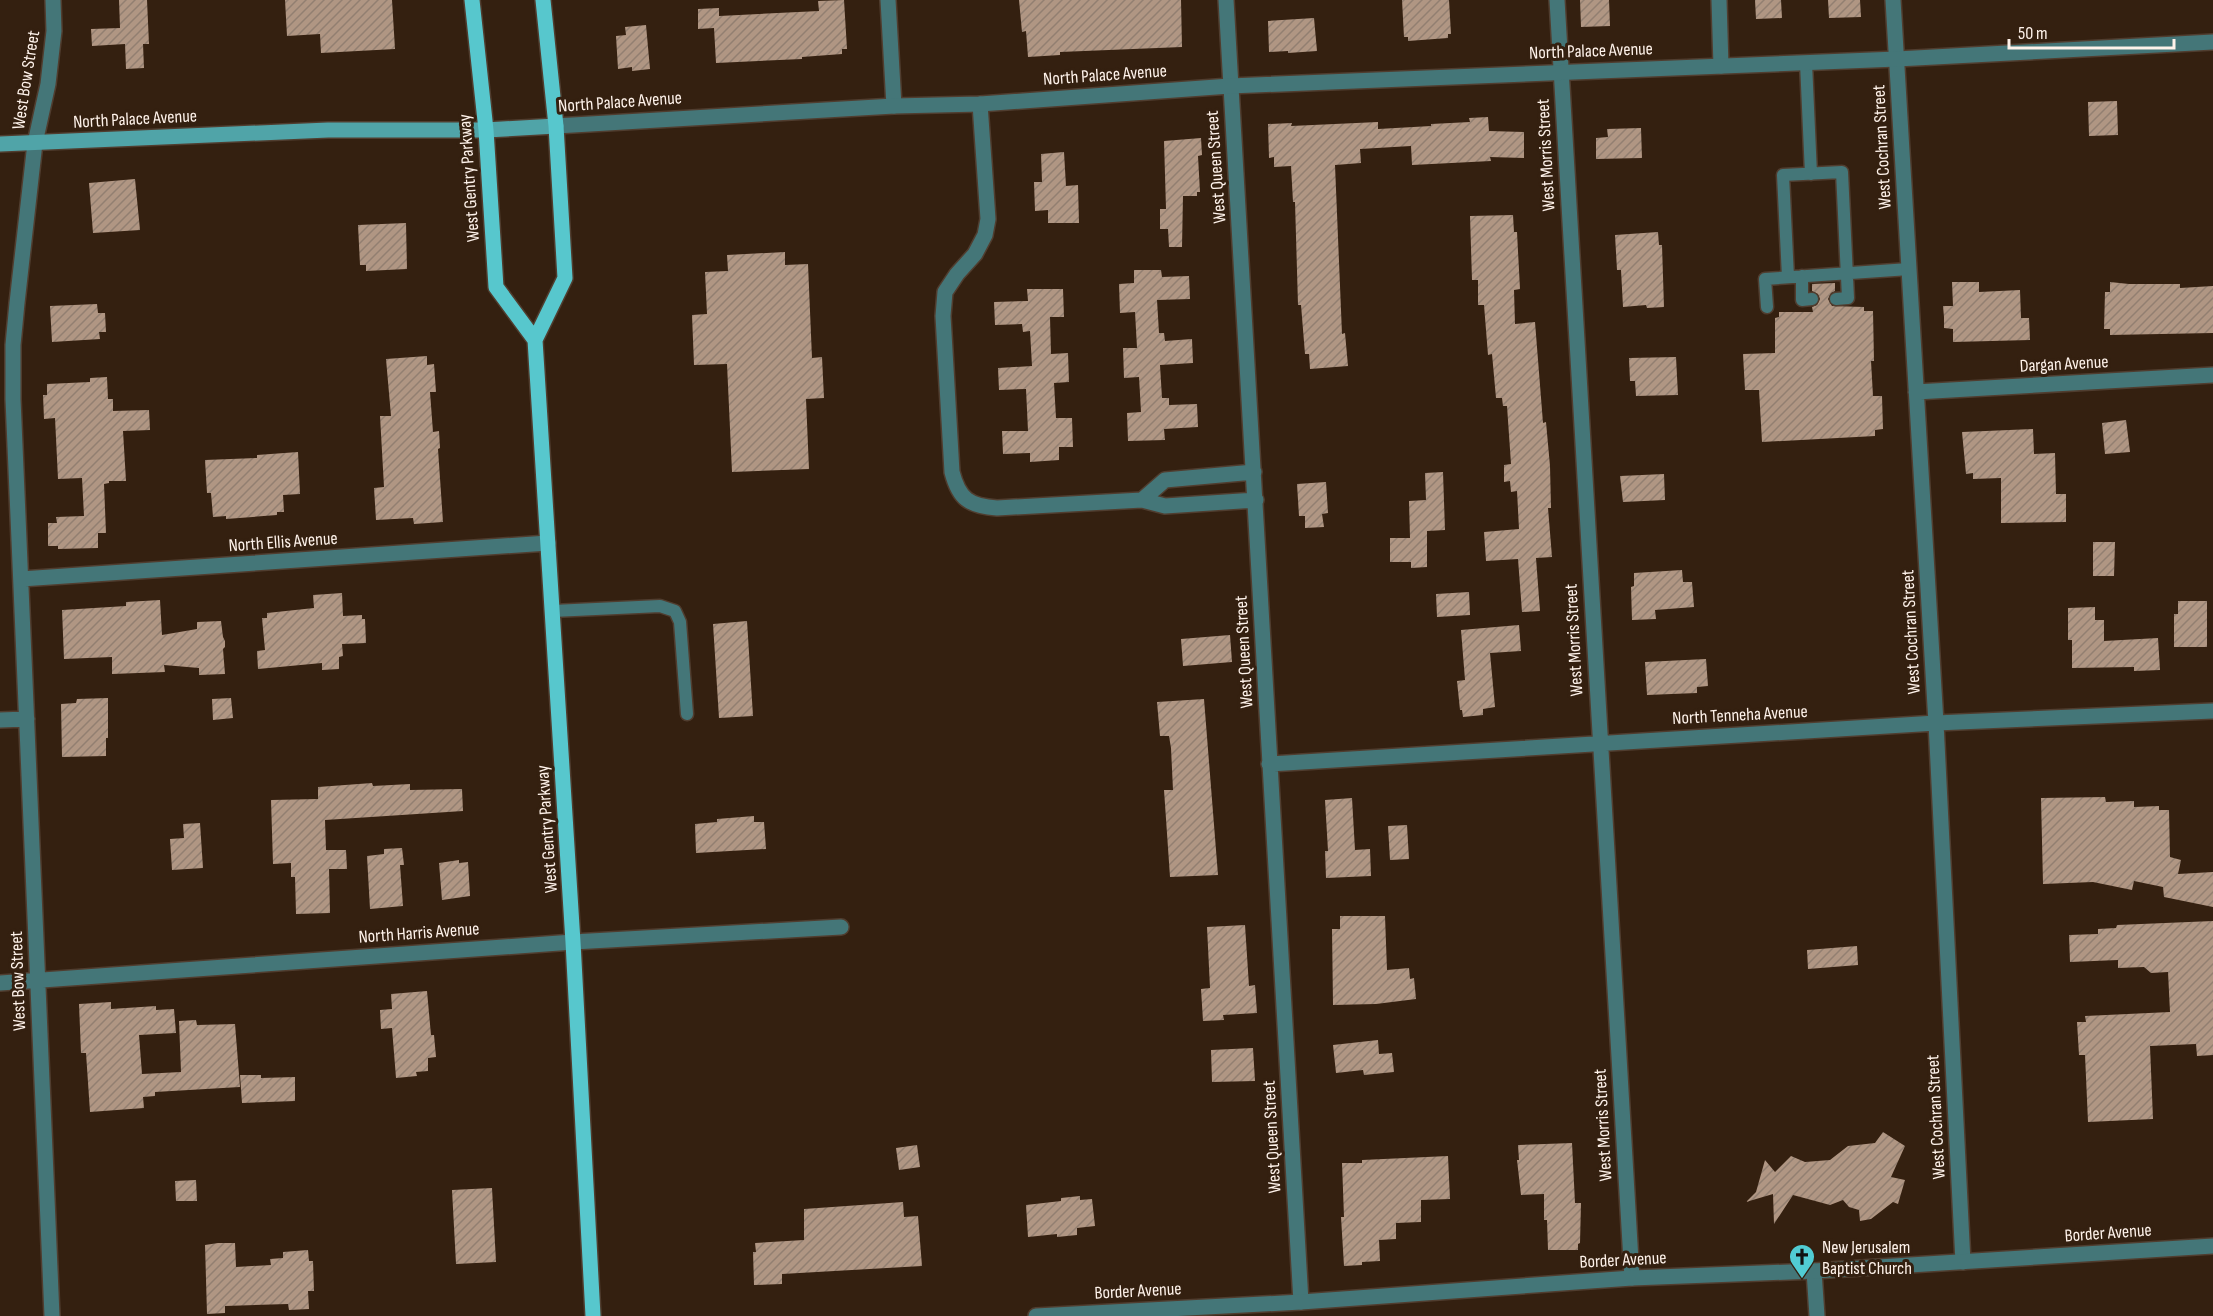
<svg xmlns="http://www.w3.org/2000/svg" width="2213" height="1316" font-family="'Sofia Sans Condensed',sans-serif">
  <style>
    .building { fill: url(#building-hatch) }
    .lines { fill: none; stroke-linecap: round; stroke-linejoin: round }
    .service-casing { stroke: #503d2f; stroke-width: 15 }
    .minor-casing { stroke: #503d2f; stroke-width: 18 }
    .tertiary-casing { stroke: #503d2f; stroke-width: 18 }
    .secondary-casing { stroke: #503d2f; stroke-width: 18 }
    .primary-casing { stroke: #503d2f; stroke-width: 18 }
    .service { stroke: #447678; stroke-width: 12 }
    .minor { stroke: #447678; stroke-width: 15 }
    .tertiary { stroke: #447678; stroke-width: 15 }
    .secondary { stroke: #50a4a8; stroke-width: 15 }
    .primary { stroke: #57c7cd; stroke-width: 15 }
    .labels { text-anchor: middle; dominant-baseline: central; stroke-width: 6; stroke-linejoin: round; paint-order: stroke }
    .street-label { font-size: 18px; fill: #fef2ea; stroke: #342010 }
    .poi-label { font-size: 18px; fill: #fef2ea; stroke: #342010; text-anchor: start }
  </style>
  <defs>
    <pattern id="building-hatch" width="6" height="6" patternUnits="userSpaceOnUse" patternTransform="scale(1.5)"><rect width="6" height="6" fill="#b09683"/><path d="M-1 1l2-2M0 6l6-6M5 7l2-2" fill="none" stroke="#927f71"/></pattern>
  </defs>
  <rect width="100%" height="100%" fill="#342010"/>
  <path class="building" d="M 119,0 L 147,0 L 149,44 L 143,44 L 144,68 L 126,69 L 125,44 L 92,46 L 91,29 L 120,28 Z
    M 285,0 L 392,0 L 395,49 L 321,53 L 320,34 L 287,36 Z
    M 844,0 L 847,49 L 842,49 L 842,54 L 802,57 L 802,59 L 716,63 L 714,28 L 698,29 L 698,9 L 719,8 L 719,16 L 819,11 L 818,1 Z
    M 1019,0 L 1181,0 L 1182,47 L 1060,52 L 1060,55 L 1028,57 L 1026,31 L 1022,32 Z
    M 1402,0 L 1449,0 L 1451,34 L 1448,34 L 1448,38 L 1408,41 L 1408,37 L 1404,37 Z
    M 1580,0 L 1609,0 L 1610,26 L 1581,27 Z
    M 1755,0 L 1781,0 L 1782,18 L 1756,19 Z
    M 1828,0 L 1860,0 L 1861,17 L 1829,18 Z
    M 1314,18 L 1317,51 L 1288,53 L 1288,51 L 1269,52 L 1268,21 Z
    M 646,25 L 650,69 L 632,71 L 632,67 L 618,69 L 616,36 L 626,35 L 625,27 Z
    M 2117,101 L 2118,135 L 2089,136 L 2088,102 Z
    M 1488,117 L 1489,131 L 1524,132 L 1524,158 L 1490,157 L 1491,161 L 1412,165 L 1411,146 L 1360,149 L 1361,163 L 1335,165 L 1342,334 L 1345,333 L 1348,366 L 1310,369 L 1309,354 L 1305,354 L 1301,305 L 1298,305 L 1295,202 L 1293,202 L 1291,166 L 1274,167 L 1274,157 L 1269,158 L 1268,124 L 1292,123 L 1291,126 L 1378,122 L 1378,129 L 1431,126 L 1431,124 L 1470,122 L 1469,118 Z
    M 1641,128 L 1642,158 L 1596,159 L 1596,138 L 1608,137 L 1607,129 Z
    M 1201,138 L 1202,155 L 1198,156 L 1200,192 L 1197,192 L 1197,196 L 1183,196 L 1182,247 L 1169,247 L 1168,229 L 1160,229 L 1160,209 L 1166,209 L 1164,141 Z
    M 1064,152 L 1066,186 L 1078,185 L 1079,223 L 1048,223 L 1048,210 L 1035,211 L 1034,182 L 1042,182 L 1041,154 Z
    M 135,179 L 140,230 L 93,233 L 89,183 Z
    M 1513,215 L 1514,232 L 1517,232 L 1520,289 L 1514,290 L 1515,324 L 1535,322 L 1543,423 L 1546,422 L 1550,466 L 1551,508 L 1548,508 L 1552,557 L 1536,558 L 1540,611 L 1522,612 L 1518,559 L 1486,561 L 1484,532 L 1519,529 L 1517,491 L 1511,492 L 1510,481 L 1504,482 L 1504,465 L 1511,464 L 1507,406 L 1503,406 L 1502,398 L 1496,398 L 1492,354 L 1488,355 L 1484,305 L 1478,305 L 1478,280 L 1472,280 L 1470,216 Z
    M 406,223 L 407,269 L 366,271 L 366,265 L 360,265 L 358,225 Z
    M 1658,232 L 1659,245 L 1662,245 L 1664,307 L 1647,308 L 1646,305 L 1623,307 L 1621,270 L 1617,270 L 1615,235 Z
    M 785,252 L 785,265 L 808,264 L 812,358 L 822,357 L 824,398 L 806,399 L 809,469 L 732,472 L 727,364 L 694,365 L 692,315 L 707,314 L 705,272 L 728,271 L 727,255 Z
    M 1134,270 L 1161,270 L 1162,277 L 1189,276 L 1190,299 L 1157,300 L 1159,333 L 1164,333 L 1165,341 L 1192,339 L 1193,363 L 1160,365 L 1162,398 L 1169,398 L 1169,405 L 1197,404 L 1198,427 L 1164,429 L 1165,440 L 1128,441 L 1127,413 L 1141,412 L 1139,377 L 1124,378 L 1123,348 L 1137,348 L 1135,312 L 1120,313 L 1119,284 L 1134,283 Z
    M 1952,282 L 1979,282 L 1979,292 L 2020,290 L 2021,318 L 2029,318 L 2030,340 L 1953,342 L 1953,329 L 1944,328 L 1944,317 L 1943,306 L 1953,306 Z
    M 2110,282 L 2129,284 L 2180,284 L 2180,288 L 2213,286 L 2213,333 L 2110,335 L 2110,329 L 2104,329 L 2105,292 L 2110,292 Z
    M 1835,283 L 1835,291 L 1831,293 L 1828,299 L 1832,306 L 1864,307 L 1864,311 L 1873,311 L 1874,361 L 1871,361 L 1873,396 L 1882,396 L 1883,429 L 1875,430 L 1875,436 L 1762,442 L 1759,390 L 1745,390 L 1743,354 L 1775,353 L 1775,318 L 1779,317 L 1779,312 L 1813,312 L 1812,307 L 1817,305 L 1820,299 L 1818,294 L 1812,291 L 1812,284 Z
    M 1027,289 L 1063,289 L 1064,317 L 1050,317 L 1051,354 L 1068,353 L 1069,382 L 1054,383 L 1056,418 L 1072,418 L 1073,447 L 1059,447 L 1059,460 L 1030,462 L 1030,453 L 1003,454 L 1002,431 L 1028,431 L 1026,389 L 999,390 L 998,368 L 1032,366 L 1030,331 L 1023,332 L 1022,324 L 995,325 L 994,302 L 1028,301 Z
    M 97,304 L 98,313 L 105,313 L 106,332 L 99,332 L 100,339 L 52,342 L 50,306 Z
    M 427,356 L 427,365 L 434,364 L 436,392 L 430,392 L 433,432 L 439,431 L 440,448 L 438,449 L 443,522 L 414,524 L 413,518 L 376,520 L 374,488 L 384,487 L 380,416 L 391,416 L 386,359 Z
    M 1676,357 L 1678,395 L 1636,396 L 1635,381 L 1630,381 L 1629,358 Z
    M 107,377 L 108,399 L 113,399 L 113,411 L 149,410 L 150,430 L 123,431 L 126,481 L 109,481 L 109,483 L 104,484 L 106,533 L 98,533 L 98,548 L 58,549 L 58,546 L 48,546 L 48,523 L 57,523 L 56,517 L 84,516 L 82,478 L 58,479 L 55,418 L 44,419 L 43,395 L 47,395 L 47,384 L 90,382 L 90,378 Z
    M 2126,420 L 2130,452 L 2105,454 L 2102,423 Z
    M 2033,429 L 2034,454 L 2055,453 L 2056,494 L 2066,494 L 2066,522 L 2001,523 L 2001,478 L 1973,479 L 1973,473 L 1966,474 L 1962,432 Z
    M 298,452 L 300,494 L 283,495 L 284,512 L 277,512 L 277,515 L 226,519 L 226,516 L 213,517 L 211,493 L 207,493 L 205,460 L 257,458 L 257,455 Z
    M 1443,472 L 1445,530 L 1427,531 L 1427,567 L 1411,568 L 1411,562 L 1390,562 L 1390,538 L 1410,538 L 1409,501 L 1426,500 L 1425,473 Z
    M 1664,474 L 1665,500 L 1623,502 L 1620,476 Z
    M 1326,482 L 1328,513 L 1322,514 L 1324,527 L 1305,528 L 1305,516 L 1299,516 L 1297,484 Z
    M 2093,542 L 2115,542 L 2114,576 L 2093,576 Z
    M 1682,570 L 1683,582 L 1692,582 L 1694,607 L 1655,610 L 1656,619 L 1632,620 L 1631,587 L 1634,586 L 1634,573 Z
    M 1469,592 L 1470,615 L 1437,617 L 1436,594 Z
    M 342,593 L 343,616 L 362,615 L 362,619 L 365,619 L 366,643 L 342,644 L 343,656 L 339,657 L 339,669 L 322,670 L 322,663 L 258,669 L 257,651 L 265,650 L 262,618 L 267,618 L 267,613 L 314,608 L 313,595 Z
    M 160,600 L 162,635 L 197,629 L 197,622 L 221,621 L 223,637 L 225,641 L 225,647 L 223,649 L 225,674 L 199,675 L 199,668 L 164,665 L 165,672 L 112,674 L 112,657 L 64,659 L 62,610 L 126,606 L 126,602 Z
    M 2178,601 L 2207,601 L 2207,647 L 2174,647 L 2174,614 L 2178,614 Z
    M 2095,607 L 2095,620 L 2104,620 L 2104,641 L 2158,638 L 2160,670 L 2134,671 L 2134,667 L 2072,668 L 2072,640 L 2068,640 L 2068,608 Z
    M 747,621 L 753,716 L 719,718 L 713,624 Z
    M 1519,625 L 1521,651 L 1490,653 L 1495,707 L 1483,709 L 1483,715 L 1463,717 L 1462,710 L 1460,710 L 1457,681 L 1465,680 L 1461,630 Z
    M 1230,635 L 1232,662 L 1183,666 L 1181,639 Z
    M 1706,659 L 1708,686 L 1697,687 L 1697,693 L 1647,695 L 1645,662 Z
    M 108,698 L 108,738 L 106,738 L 106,756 L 62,757 L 61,704 L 76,703 L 77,699 Z
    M 231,698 L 233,718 L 213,720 L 212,699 Z
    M 1204,699 L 1218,875 L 1170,877 L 1164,790 L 1173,790 L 1171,748 L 1169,736 L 1160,736 L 1157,702 Z
    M 372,783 L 373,786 L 410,784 L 410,790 L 462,789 L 463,811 L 325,820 L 326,850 L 346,850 L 347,869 L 329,869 L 330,913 L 296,914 L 295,877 L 291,877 L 291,863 L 273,864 L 271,800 L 318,799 L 318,787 Z
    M 2105,797 L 2106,802 L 2134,801 L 2134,807 L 2159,806 L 2159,810 L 2169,810 L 2170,857 L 2181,860 L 2178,874 L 2213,872 L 2213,907 L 2164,897 L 2163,887 L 2134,881 L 2132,890 L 2093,882 L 2043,884 L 2041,798 Z
    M 1352,798 L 1355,850 L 1370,849 L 1371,876 L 1326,878 L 1325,851 L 1328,851 L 1325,800 Z
    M 754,816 L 754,822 L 764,822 L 766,849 L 696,853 L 695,824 L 717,822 L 717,819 Z
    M 200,823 L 203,868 L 172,870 L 170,839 L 184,838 L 183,824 Z
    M 1407,825 L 1409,859 L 1390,860 L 1388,826 Z
    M 402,848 L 404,865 L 400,865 L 403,906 L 370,909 L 367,856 L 384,854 L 384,849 Z
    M 459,860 L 459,863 L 468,862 L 470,896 L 442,900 L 439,863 Z
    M 1340,916 L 1385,916 L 1387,970 L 1409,968 L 1410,979 L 1414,978 L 1416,999 L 1376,1004 L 1333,1005 L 1332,929 L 1340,929 Z
    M 2213,921 L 2213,1055 L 2197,1056 L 2196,1044 L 2150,1046 L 2153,1119 L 2088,1122 L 2085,1055 L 2079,1055 L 2077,1022 L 2086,1022 L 2085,1016 L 2170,1012 L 2168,972 L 2151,973 L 2144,967 L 2118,968 L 2118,960 L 2070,962 L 2069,935 L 2098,934 L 2098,929 L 2116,928 L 2117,925 Z
    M 1245,925 L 1249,986 L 1255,985 L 1257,1013 L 1223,1015 L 1224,1020 L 1203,1021 L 1201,989 L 1210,988 L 1207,927 Z
    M 1857,946 L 1858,965 L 1808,969 L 1807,950 Z
    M 427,991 L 431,1035 L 434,1035 L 436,1057 L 428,1058 L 428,1071 L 416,1072 L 417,1076 L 396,1078 L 392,1028 L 381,1029 L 380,1010 L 392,1009 L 391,994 Z
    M 111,1002 L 111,1009 L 156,1006 L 156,1010 L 174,1009 L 176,1033 L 139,1035 L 142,1074 L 181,1072 L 179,1021 L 196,1020 L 197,1025 L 235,1024 L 240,1087 L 155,1092 L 155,1096 L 143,1097 L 144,1108 L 90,1112 L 86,1053 L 81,1053 L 79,1004 Z
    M 1378,1040 L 1379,1054 L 1392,1053 L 1394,1072 L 1364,1075 L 1363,1070 L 1336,1073 L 1333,1045 Z
    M 1253,1048 L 1255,1081 L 1212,1082 L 1211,1050 Z
    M 240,1075 L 261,1075 L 261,1078 L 295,1077 L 295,1101 L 242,1103 Z
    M 1883,1132 L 1905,1146 L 1891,1177 L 1905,1180 L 1898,1204 L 1893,1202 L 1871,1219 L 1860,1221 L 1859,1210 L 1849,1207 L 1843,1200 L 1830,1205 L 1793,1195 L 1774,1224 L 1773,1194 L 1746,1202 L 1756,1192 L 1765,1160 L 1775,1172 L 1791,1156 L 1805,1162 L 1830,1160 L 1848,1146 L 1875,1143 Z
    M 1572,1143 L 1575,1203 L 1581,1203 L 1580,1243 L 1578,1244 L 1578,1250 L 1548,1250 L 1547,1220 L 1544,1220 L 1544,1194 L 1521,1195 L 1517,1160 L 1519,1160 L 1518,1145 Z
    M 917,1145 L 920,1167 L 899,1170 L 896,1148 Z
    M 1448,1156 L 1450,1199 L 1421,1200 L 1421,1222 L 1396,1223 L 1396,1239 L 1379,1240 L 1380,1261 L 1362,1262 L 1362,1265 L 1344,1266 L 1341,1217 L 1344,1217 L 1342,1163 L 1362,1163 L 1362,1160 Z
    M 196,1180 L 197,1201 L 176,1201 L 175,1181 Z
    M 492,1188 L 496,1262 L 456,1264 L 452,1190 Z
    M 1080,1196 L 1080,1200 L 1092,1199 L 1095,1226 L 1077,1228 L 1077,1235 L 1057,1237 L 1057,1234 L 1028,1237 L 1026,1205 L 1061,1201 L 1061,1198 Z
    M 903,1202 L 904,1217 L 918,1216 L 922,1266 L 782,1274 L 782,1284 L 754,1285 L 753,1252 L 756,1252 L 755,1243 L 804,1240 L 804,1209 Z
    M 218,1243 L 235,1243 L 236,1267 L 271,1265 L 270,1259 L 283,1258 L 283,1252 L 308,1250 L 309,1261 L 313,1261 L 314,1291 L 308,1291 L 309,1309 L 289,1310 L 288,1304 L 225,1306 L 225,1313 L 207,1314 L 205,1245 Z"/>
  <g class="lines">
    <defs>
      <path id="service" d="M 1806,63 L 1811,174
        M 1802,276 L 1802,300 L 1812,299
        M 1788,277 L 1783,175 L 1842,172 L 1848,298 L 1836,299
        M 1767,307 L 1765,279 L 1909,269
        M 553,611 L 660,606 L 675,611 L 680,622 L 687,714"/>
      <path id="minor" d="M 888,0 L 894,106
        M 1226,0 L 1301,1302
        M 1557,0 L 1632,1278
        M 1719,0 L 1721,66
        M 1893,0 L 1936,723 L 1963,1262
        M 980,104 L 988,219 L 985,235 L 975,254 L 957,274 L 945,292 L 943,316 L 952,472 C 959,499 969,506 997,508 L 1142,500 L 1165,506 L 1256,500
        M 1916,392 L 2213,375
        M 1142,500 L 1165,480 L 1254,472
        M 21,579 L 548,543
        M 0,720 L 27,719
        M 1269,764 L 1936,723 L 2213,711
        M 0,983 L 573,942 L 841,927
        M 1814,1271 L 1817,1316
        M 52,1316 L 13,399 L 13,345 L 17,303 L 35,143 L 48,84 L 54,31 L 53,0"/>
      <path id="tertiary" d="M 556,126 L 894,106 L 980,104 L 1230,86 L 1897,59 L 2213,42
        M 1036,1316 L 1301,1302 L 1632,1278 L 1814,1271 L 2213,1246"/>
      <path id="secondary" d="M 0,144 L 328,130 L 486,130 L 556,126"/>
      <path id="primary" d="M 472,0 L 486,130 L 496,287 L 535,340
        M 543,0 L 556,126 L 565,278 L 535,340 L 573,942 L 593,1316"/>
    </defs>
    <use href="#service" class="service-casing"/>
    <use href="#minor" class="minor-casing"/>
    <use href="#tertiary" class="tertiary-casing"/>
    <use href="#secondary" class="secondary-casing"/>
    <use href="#primary" class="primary-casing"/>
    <use href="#service" class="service"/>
    <use href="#minor" class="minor"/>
    <use href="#tertiary" class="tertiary"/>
    <use href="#secondary" class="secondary"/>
    <use href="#primary" class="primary"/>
  </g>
  <defs>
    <symbol id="church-pin" viewBox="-11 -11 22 30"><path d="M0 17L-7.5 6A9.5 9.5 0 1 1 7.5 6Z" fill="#51ccd3" stroke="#342010"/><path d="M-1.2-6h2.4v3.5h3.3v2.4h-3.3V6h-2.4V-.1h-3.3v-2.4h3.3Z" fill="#111"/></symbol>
  </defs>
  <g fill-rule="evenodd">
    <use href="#church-pin" x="1787" y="1242" width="30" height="40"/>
  </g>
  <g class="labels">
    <g class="street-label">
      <text transform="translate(1591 51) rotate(-2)">North Palace Avenue</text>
      <text transform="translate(1105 75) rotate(-4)">North Palace Avenue</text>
      <text transform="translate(26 80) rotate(-81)">West Bow Street</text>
      <text transform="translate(620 102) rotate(-4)">North Palace Avenue</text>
      <text transform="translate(135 119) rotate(-3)">North Palace Avenue</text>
      <text transform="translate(1882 147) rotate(-93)">West Cochran Street</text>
      <text transform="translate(1546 155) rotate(-93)">West Morris Street</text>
      <text transform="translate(1216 167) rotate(-94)">West Queen Street</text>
      <text transform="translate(469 178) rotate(-94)">West Gentry Parkway</text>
      <text transform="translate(2064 364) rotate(-3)">Dargan Avenue</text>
      <text transform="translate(283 542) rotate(-4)">North Ellis Avenue</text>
      <text transform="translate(1911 632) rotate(-93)">West Cochran Street</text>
      <text transform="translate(1574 640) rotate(-93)">West Morris Street</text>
      <text transform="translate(1244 652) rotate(-93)">West Queen Street</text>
      <text transform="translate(1740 715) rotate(-3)">North Tenneha Avenue</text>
      <text transform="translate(547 829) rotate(-94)">West Gentry Parkway</text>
      <text transform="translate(419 933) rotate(-4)">North Harris Avenue</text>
      <text transform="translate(18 981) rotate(-92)">West Bow Street</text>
      <text transform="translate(1936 1117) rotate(-93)">West Cochran Street</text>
      <text transform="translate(1603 1125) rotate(-93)">West Morris Street</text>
      <text transform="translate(1272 1137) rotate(-93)">West Queen Street</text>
      <text transform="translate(2108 1233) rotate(-4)">Border Avenue</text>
      <text transform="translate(1623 1260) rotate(-3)">Border Avenue</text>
      <text transform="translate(1138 1291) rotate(-3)">Border Avenue</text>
    </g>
    <g class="poi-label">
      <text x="1822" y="1247">New Jerusalem<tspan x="1822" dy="21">Baptist Church</tspan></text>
    </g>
  </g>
  <path d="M2009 39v9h165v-9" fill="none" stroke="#fef2ea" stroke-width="3"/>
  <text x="2018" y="39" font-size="18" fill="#fef2ea" stroke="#342010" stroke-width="4.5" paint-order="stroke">50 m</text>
</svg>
